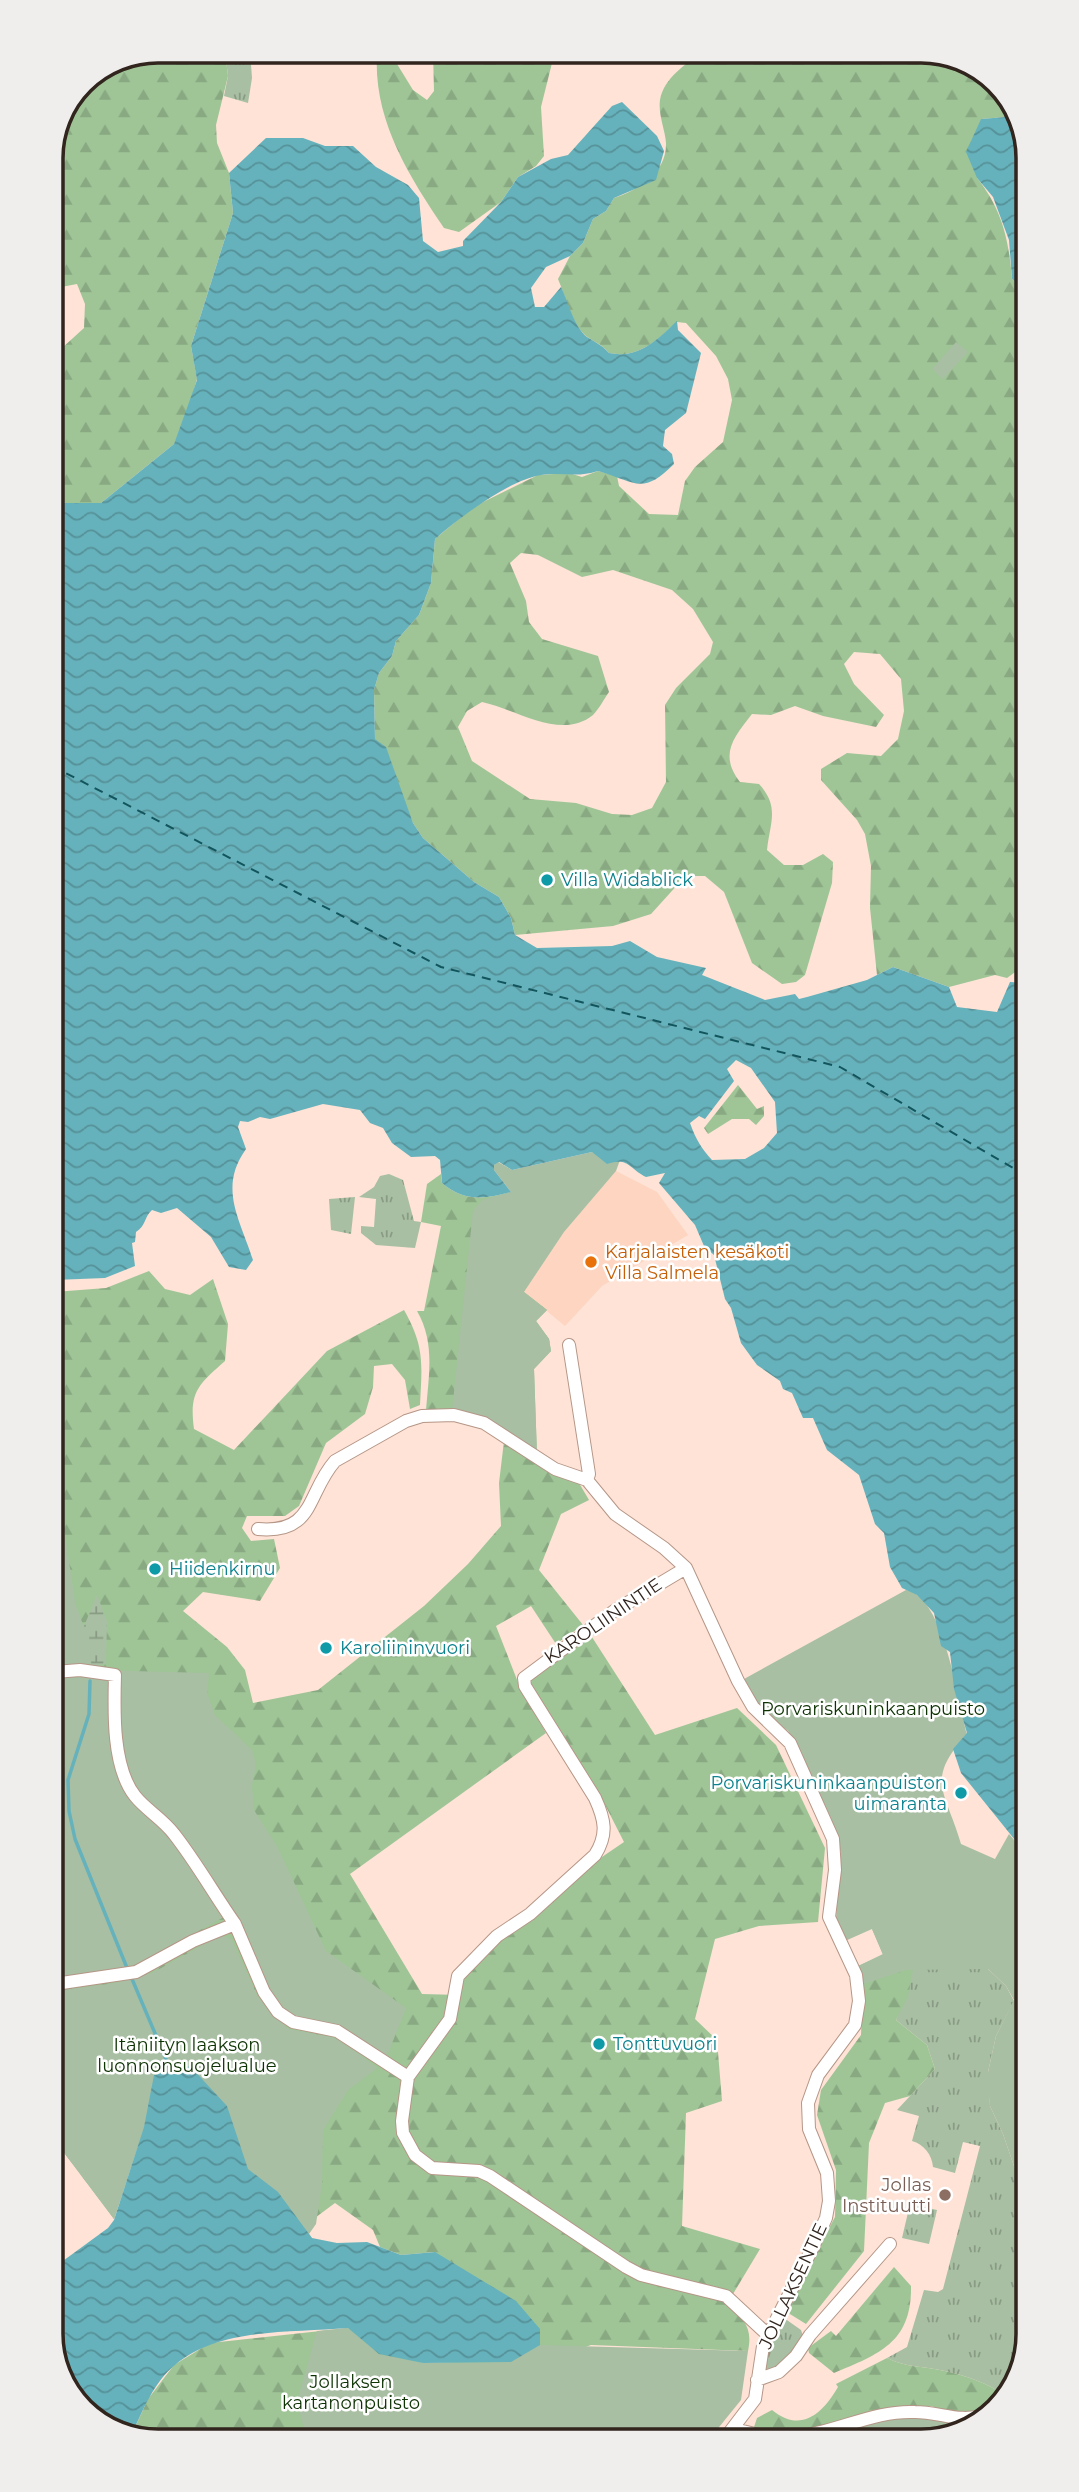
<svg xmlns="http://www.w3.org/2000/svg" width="1079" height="2492" font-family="Montserrat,sans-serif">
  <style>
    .built { fill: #fdd5c0 }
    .grass { fill: url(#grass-tufts) }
    .forest { fill: url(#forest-firs); fill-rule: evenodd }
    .wetland { fill: url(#wetland-marsh) }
    .park { fill: #a8bfa3 }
    .water { fill: url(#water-waves); fill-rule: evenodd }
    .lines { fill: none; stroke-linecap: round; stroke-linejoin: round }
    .stream { stroke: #66b2bc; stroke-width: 3.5 }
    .ferry { stroke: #12555d; stroke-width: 2; stroke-dasharray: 9 7; stroke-linecap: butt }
    .minor-casing { stroke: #b59687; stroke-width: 14 }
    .minor { stroke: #fff; stroke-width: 12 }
    .culture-dot { fill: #0f9aa8; stroke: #fff; stroke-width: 2.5 }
    .food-dot { fill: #e8710a; stroke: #fff; stroke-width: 2.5 }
    .education-dot { fill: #8d6e63; stroke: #fff; stroke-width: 2.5 }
    .labels { text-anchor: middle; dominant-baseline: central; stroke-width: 5; stroke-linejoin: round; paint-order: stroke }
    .culture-label { font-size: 18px; fill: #0d838f; stroke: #fff; text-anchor: start }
    .food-label { font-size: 18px; fill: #c56008; stroke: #fff; text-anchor: start }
    .street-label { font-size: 18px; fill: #31251e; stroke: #fff }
    .park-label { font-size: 18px; fill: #0d3303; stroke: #fff }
    .education-label { font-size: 18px; fill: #785e54; stroke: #fff; text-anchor: end }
    .rim { fill: none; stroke: #31251e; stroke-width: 3.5 }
  </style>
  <defs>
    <pattern id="grass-tufts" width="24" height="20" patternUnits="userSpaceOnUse" patternTransform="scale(1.75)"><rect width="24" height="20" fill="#a8bfa3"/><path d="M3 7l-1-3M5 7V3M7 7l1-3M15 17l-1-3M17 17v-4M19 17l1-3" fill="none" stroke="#899b84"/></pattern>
    <pattern id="forest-firs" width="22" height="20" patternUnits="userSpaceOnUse" patternTransform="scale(1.75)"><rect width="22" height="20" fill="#9fc597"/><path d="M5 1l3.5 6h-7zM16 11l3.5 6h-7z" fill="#89a982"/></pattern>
    <pattern id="wetland-marsh" width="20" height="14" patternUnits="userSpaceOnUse" patternTransform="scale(1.75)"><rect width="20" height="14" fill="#a8bfa3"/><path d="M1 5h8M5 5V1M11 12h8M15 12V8" fill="none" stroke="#899b84"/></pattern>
    <pattern id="water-waves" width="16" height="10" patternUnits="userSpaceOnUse" patternTransform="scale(1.75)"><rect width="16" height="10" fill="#66b2bc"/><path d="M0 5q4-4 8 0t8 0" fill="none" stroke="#559198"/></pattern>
  </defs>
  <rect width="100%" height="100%" fill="#fee3d6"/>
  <path class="built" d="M 616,1171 L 657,1192 L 688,1235 L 602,1286 L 565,1326 L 524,1292 L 564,1232 Z"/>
  <path class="grass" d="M 225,51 L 250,51 L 252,78 L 248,103 L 224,96 L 228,76 Z
    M 389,1174 L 403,1180 L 414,1221 L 421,1222 L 415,1248 L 376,1245 L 361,1233 L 361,1226 L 374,1227 L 376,1199 L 359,1197 L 374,1187 L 380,1176 Z
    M 355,1197 L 351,1234 L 331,1230 L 329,1199 Z
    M 872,1929 L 988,1969 L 1006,1986 L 1014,2001 L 996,2036 L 988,2072 L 990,2106 L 1003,2134 L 1028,2207 L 1028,2333 L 1006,2396 C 989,2384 965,2375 945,2371 C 924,2366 907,2368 887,2358 L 907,2347 L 924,2290 L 938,2292 L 943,2289 L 980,2146 L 963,2142 L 955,2173 L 933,2167 C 932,2155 924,2144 912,2141 L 919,2116 L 897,2110 L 935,2069 L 927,2045 L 896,2020 L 899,2012 L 863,1984 L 856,1967 L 883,1955 Z
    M 910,2204 L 937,2210 L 929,2244 L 902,2238 Z
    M 784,2318 L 801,2330 L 803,2336 C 793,2351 785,2364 767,2371 C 760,2356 775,2329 784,2318 Z"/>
  <path class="forest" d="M 158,51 L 225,51 L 228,76 L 216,125 L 217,143 L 229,173 L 233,213 L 191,346 L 197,379 L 185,421 L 174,444 L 101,503 L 65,503 L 52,492 L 51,358 L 84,328 L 85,304 L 77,284 L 61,287 L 51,282 L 51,152 L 83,82 Z
    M 382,51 L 389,51 L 413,90 L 427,100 L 434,91 L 433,51 L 555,51 L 541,107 L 544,156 L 536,166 L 518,177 L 501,202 L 459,232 L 444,228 C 408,175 373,119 377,53 Z
    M 700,51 L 928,51 L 986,73 L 1017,116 L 981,119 L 977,178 C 1002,209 1009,240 1012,279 L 1023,289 L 1025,965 L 1007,978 L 995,975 L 949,987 L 893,967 L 877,975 L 870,908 L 871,866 L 865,834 L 857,820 L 821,780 L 821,769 L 847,753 L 881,756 L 898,739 L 904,711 L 901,679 L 880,654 L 854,652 L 844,664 L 854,684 L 884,715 L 876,727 L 823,716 L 795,706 L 771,715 L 752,714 C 733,738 719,755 740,782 L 759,784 C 780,807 770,822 767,850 L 784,865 L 803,865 L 823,854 L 833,862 L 832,883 L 805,975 L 796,982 L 782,984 L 752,963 L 724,892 L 705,876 L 692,876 L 680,882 L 651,914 L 613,926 L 515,935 L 511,918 L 499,897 L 474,882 L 423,838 L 413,823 L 375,739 L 374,690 L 379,673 L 392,656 L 396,641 L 419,615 L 431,583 L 435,539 L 473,507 L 538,475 L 569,473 L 582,477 L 598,471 L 617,476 L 619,486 L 649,514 L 678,515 L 685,481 L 695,467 L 723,442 L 732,400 L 728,379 L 716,356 L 686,323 L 677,322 C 657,340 639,359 609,353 C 602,344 594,342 586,336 C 572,324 565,295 558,279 L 570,256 L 583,243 L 593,219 L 606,211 L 614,198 C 638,190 667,173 666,143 C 665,129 658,115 660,100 C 664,77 686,66 700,51 ZM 521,553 L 538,555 L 582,577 L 613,570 L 672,590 L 693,609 L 713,642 L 710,654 L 676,688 L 665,705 L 666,782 L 652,808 L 632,815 L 612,814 L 576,803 L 530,799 L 472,761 L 458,727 L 467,711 L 482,702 C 516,709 561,741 593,715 C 599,709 604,699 609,692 L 598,656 L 542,639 L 529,622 L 526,601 L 510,563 Z
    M 738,1085 L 757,1109 L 764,1106 L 764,1116 L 756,1125 L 749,1119 L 732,1119 L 708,1134 L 704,1128 Z
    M 441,1174 L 442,1183 C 464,1202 485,1199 511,1192 L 524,1292 L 547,1310 L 536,1321 L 549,1339 L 551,1351 L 534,1369 L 537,1455 L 470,1412 L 426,1410 C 429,1374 435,1342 417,1311 L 424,1311 L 441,1226 L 421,1222 L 427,1184 Z
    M 149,1271 L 165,1289 L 190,1295 L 213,1279 L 228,1324 L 225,1361 C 198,1385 189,1392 194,1429 L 234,1450 L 327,1351 L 404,1310 C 425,1347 422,1364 420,1405 L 410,1409 L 405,1380 L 392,1364 L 374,1366 L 373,1387 L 365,1414 L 326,1443 L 299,1506 L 285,1516 L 247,1516 L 242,1528 L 251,1541 L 274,1539 L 280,1568 L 260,1601 L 203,1592 L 183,1611 L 227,1647 L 245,1670 L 253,1703 L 318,1690 L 424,1606 L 468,1564 L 501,1526 L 499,1483 L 504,1441 L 551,1474 L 579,1483 L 589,1500 L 561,1514 L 539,1570 L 583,1625 L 556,1644 L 531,1606 L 496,1626 L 521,1690 L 546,1733 L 350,1874 L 422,1994 L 460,1995 L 463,1977 L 500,1941 L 599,1859 L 624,1842 L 599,1793 L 530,1684 L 530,1677 L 590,1634 L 655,1735 L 737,1708 L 776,1745 L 825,1848 L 818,1922 L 759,1926 L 715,1939 L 695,2019 L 717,2040 L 722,2101 L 686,2113 L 682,2226 L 760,2249 L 727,2304 C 744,2320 753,2327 748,2351 L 591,2345 L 331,2440 L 151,2441 L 132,2434 L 148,2399 L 174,2365 L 210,2343 L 348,2328 L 423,2363 L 456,2362 L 435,2252 L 401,2255 L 380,2247 L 373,2230 L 335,2203 L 304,2226 L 144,2127 L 114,2219 L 56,2142 L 54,1292 L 106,1288 Z
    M 905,1970 L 913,1970 L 908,1997 L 896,2020 L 927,2045 L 935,2069 L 910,2096 L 885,2103 L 869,2143 L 864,2251 L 806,2324 L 785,2311 L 835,2217 L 836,2170 L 817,2115 L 821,2090 L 861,2035 L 863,1984 Z
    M 894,2267 L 911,2286 C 912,2342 880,2354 834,2373 L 809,2353 L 808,2348 L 831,2331 L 836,2336 Z
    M 887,2358 C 907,2368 924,2366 945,2371 C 965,2375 989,2384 1006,2396 L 971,2412 L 956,2414 L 931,2406 L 882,2410 L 818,2430 L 787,2435 L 753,2430 L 757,2418 L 772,2410 C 801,2434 823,2413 838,2387 L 836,2384 Z"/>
  <path class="wetland" d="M 97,1595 L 107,1621 L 106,1664 L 83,1667 L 80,1636 Z"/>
  <path class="park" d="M 956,342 L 968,352 L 943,379 L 932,369 Z
    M 592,1152 L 620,1160 L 616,1171 L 564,1232 L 524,1292 L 547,1310 L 536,1321 L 549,1339 L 551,1351 L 534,1369 L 537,1455 C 511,1437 485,1413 452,1411 L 473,1211 L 482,1200 L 511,1192 L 494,1170 L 494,1165 L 498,1162 L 512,1170 Z
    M 63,1521 L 75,1602 L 89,1642 L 92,1670 L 209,1673 L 207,1693 L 215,1715 L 252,1750 L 256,1764 L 252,1786 L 254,1810 L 278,1848 L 326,1951 L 406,2008 L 387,2056 L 342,2028 L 290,2015 L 277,2003 L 224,1917 L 133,1967 L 55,1980 L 54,1531 Z
    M 906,1590 C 944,1596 958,1701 967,1734 C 924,1781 946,1791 961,1844 L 995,1859 L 1009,1834 L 1027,1855 L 1028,2207 L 1003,2134 L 990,2106 L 988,2087 L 988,2072 L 996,2036 L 1014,2000 L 1006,1986 L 988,1969 L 905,1970 L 863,1984 L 856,1967 L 883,1954 L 872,1929 L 845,1941 L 836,1919 L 841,1853 L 831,1818 L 797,1746 L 788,1731 L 760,1708 L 744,1679 Z
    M 221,1935 L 231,1939 L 258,1997 L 288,2029 L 332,2037 L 349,2046 L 377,2068 L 348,2090 L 323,2130 L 322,2184 L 316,2224 L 309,2234 L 312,2238 L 139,2143 L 114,2219 L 56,2142 L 55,1991 L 115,1983 L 152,1973 Z
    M 1023,2264 L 1028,2266 L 1027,2296 L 1012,2291 Z
    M 348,2328 L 379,2354 L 423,2363 L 511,2362 L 540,2345 L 748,2351 L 741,2400 L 711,2437 L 307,2440 L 297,2402 L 317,2331 Z
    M 894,2415 L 975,2421 L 955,2436 L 831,2436 Z"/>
  <path class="water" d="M 622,102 L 657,136 L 664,151 L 656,180 L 614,198 L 606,211 L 593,219 L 583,243 L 570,256 L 546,267 L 531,288 L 535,307 L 544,307 L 561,287 C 568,301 574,327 587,337 C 595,342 602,345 609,353 C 639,359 657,340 677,321 L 678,330 L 701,353 L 686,413 L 665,430 L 663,446 L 672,454 L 674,464 C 642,496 636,482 598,471 C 578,478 562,472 541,475 C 509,480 459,518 435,539 L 431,583 L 419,615 L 396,641 L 392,656 L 379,673 L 374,690 L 375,739 L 386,747 L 413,823 L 423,838 L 474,882 L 499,897 L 511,918 L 515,935 L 537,948 L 612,946 L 630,941 L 657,957 L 706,968 L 702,975 L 765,1000 L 795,994 L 799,999 L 807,997 L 867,980 L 893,967 L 949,987 L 957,1007 L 997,1012 L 1010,982 L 1025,983 L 1027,1855 L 961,1773 L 953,1749 L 967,1733 L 954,1689 L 950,1652 L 941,1646 L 934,1613 L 917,1595 L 902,1588 L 890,1567 L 884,1533 L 875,1524 L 859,1475 L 827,1450 L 813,1418 L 803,1418 L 792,1393 L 783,1389 L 780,1381 L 757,1365 L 741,1343 L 731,1308 L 725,1299 L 714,1255 L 704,1246 L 695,1225 L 659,1183 L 665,1173 L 646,1177 C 628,1168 629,1157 607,1164 L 592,1152 L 512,1170 L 499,1162 L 494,1165 L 494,1170 L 511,1192 C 485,1199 464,1202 442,1183 L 440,1160 L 435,1156 L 411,1157 L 392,1143 L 383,1128 L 370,1123 L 360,1110 L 323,1104 L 270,1119 L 260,1117 L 248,1122 L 240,1121 L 238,1127 L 246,1149 C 218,1188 240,1219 253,1260 L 246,1270 L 229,1267 L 211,1237 L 177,1208 L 161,1213 L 152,1210 C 144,1217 146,1226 136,1232 L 135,1242 L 132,1243 L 135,1266 L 105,1278 L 54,1280 L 52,492 L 65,503 L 101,503 L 174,444 L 197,380 L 191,346 L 233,213 L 229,173 L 266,138 L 303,138 L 325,146 L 353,146 L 376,167 L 408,185 L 419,198 L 423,241 L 438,252 L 463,246 L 463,241 L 501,202 L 518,177 L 551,159 L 568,155 L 612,106 ZM 736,1060 L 751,1068 L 775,1102 L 777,1133 L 764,1148 L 745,1159 L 712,1160 C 702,1149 696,1140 690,1123 L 699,1116 L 705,1119 L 734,1081 L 727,1069 Z
    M 1017,116 L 1023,124 L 1023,289 L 1012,279 L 1009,240 L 993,197 L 977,178 L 966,152 L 981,119 Z
    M 190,2066 L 227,2106 L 248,2169 L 278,2192 L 312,2238 L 337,2243 L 367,2242 L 401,2255 L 435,2252 L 516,2301 L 540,2329 L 540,2345 L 511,2362 L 423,2363 L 379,2354 L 348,2328 C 292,2333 220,2327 175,2365 C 154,2382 143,2410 132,2434 L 93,2419 L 56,2368 L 56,2266 L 108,2228 L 114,2220 L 144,2127 L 154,2075 Z"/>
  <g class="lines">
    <path class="stream" d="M 90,1681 L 89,1714 L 68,1780 L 69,1811 L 75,1839 L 127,1968
      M 132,1979 L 171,2071"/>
    <path class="ferry" d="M 52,766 L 441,967 L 840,1067 L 1025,1175"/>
    <defs>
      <path id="minor" d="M 569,1345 L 589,1474 L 587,1480
        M 258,1529 C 315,1534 306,1494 335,1461 L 406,1421 L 422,1416 L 454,1415 L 484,1423 L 555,1469 L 587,1480 L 615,1514 L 664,1548 L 686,1568 L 738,1681 L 753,1707 L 790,1743 L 833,1839 L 835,1870 L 829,1917 L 856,1975 L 859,2001 L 855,2025 L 818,2075 L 808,2103 L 809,2129 L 827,2173 L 829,2201 L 826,2218 L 813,2247 L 763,2346 L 755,2399 L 726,2437
        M 686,1568 L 614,1611 L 524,1678 L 525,1686 L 595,1798 C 605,1820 608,1834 595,1855 L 530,1914 L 497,1936 L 458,1976 L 450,2019 L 408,2077 L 402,2121 L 403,2133 L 415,2155 L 432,2168 L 479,2171 L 490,2176 L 626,2267 L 641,2275 L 726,2296 L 767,2334
        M 55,1672 L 80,1670 L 115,1675 C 114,1710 112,1767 135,1796 C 146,1810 163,1819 174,1834 C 196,1862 214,1894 235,1924
        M 55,1984 L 136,1972 L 193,1941 L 235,1924 L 264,1992 L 278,2012 L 293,2022 L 337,2031 L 408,2077
        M 757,2380 L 779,2372 L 796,2356 L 810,2335 L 890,2244
        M 734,2429 L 763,2436 L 792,2437
        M 794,2437 C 836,2433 873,2410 915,2412 C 940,2412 960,2423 984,2415"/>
    </defs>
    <use href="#minor" class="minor-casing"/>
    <use href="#minor" class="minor"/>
  </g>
  <g class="culture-dot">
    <circle cx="547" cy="880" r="7"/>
    <circle cx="155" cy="1569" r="7"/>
    <circle cx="326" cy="1648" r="7"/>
    <circle cx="961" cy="1793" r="7"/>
    <circle cx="599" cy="2044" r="7"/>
  </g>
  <circle class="food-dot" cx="591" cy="1262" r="7"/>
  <circle class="education-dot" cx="945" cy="2195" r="7"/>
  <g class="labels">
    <g class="culture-label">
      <text x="561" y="880">Villa Widablick</text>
      <text x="169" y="1569">Hiidenkirnu</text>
      <text x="340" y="1648">Karoliininvuori</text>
      <text x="947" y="1783" text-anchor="end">Porvariskuninkaanpuiston<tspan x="947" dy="21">uimaranta</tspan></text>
      <text x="613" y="2044">Tonttuvuori</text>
    </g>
    <g class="food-label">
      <text x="605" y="1252">Karjalaisten kesäkoti<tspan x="605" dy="21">Villa Salmela</tspan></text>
    </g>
    <g class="street-label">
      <text transform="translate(603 1621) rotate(-34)">KAROLIININTIE</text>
      <text transform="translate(793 2286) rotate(-65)">JOLLAKSENTIE</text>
    </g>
    <g class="park-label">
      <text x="873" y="1709">Porvariskuninkaanpuisto</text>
      <text x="187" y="2045">Itäniityn laakson<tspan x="187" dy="21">luonnonsuojelualue</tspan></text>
      <text x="351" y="2382">Jollaksen<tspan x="351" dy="21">kartanonpuisto</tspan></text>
    </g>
    <g class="education-label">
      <text x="931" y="2185">Jollas<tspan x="931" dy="21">Instituutti</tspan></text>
    </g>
  </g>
  <path d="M0 0H1079V2492H0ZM158 63H921A95 95 0 0 1 1016 158V2334A95 95 0 0 1 921 2429H158A95 95 0 0 1 63 2334V158A95 95 0 0 1 158 63Z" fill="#efeeed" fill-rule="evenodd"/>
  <path class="rim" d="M158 63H921A95 95 0 0 1 1016 158V2334A95 95 0 0 1 921 2429H158A95 95 0 0 1 63 2334V158A95 95 0 0 1 158 63Z"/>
</svg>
